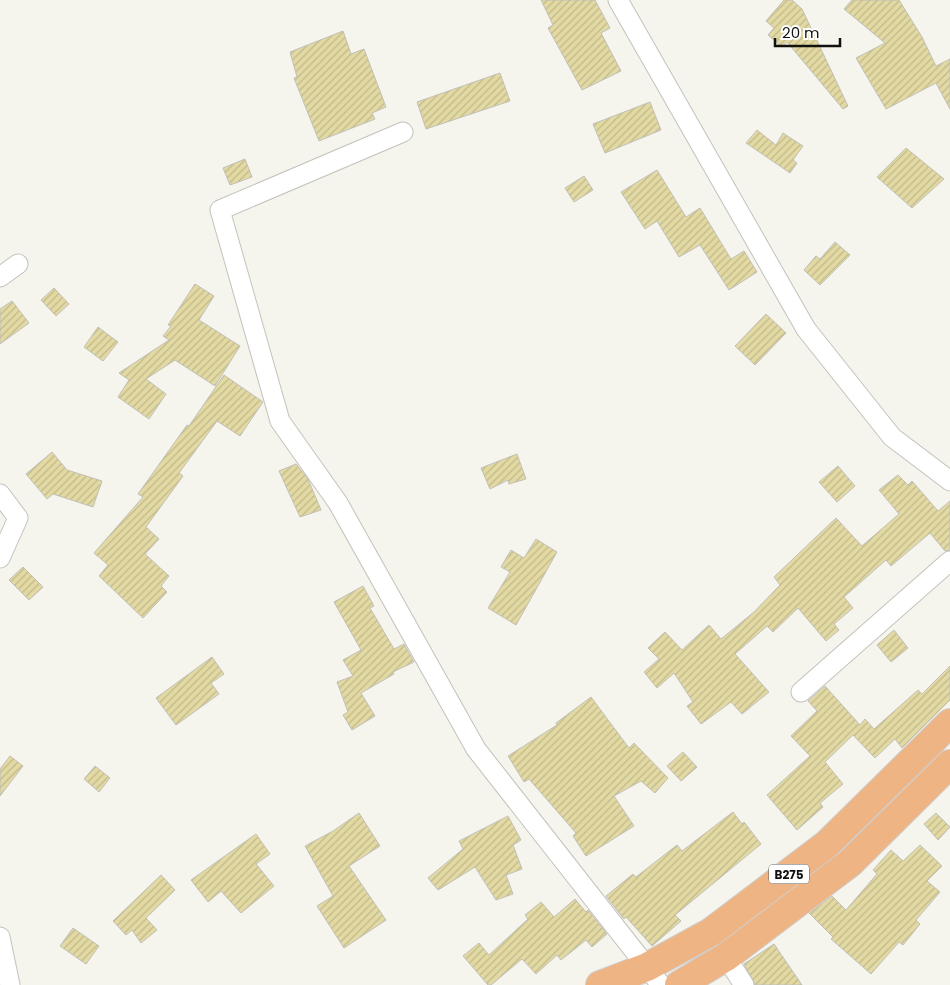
<svg xmlns="http://www.w3.org/2000/svg" width="950" height="985" font-family="Poppins,sans-serif">
  <style>
    .building { fill: url(#building-hatch); stroke: #c1c0b9 }
    .lines { fill: none; stroke-linecap: round; stroke-linejoin: round }
    .street-casing { stroke: #c3c2bb; stroke-width: 21 }
    .primary-casing { stroke: #cfcfcf; stroke-width: 30 }
    .street { stroke: #fff; stroke-width: 19 }
    .primary { stroke: #efb483; stroke-width: 28 }
    .labels { text-anchor: middle; dominant-baseline: central; stroke-width: 4; stroke-linejoin: round; paint-order: stroke }
    .shield { fill: #fff; stroke: #585856; stroke-width: 1 }
    .shield-label { font-size: 12px; font-weight: bold; fill: #11110e }
  </style>
  <defs>
    <pattern id="building-hatch" width="6" height="6" patternUnits="userSpaceOnUse" patternTransform="scale(1.25)"><rect width="6" height="6" fill="#e2d9a3"/><path d="M-1 1l2-2M0 6l6-6M5 7l2-2" fill="none" stroke="#c1b98b"/></pattern>
  </defs>
  <rect width="100%" height="100%" fill="#f5f4ed"/>
  <path class="building" d="M 541,0 L 595,0 L 610,28 L 601,33 L 621,71 L 582,90 L 548,28 L 553,25 Z
    M 784,0 L 792,0 L 802,9 L 848,106 L 843,109 L 787,42 L 782,47 L 768,35 L 774,28 L 766,21 Z
    M 852,0 L 899,0 L 922,37 L 936,66 L 950,59 L 950,109 L 936,83 L 886,109 L 856,58 L 885,43 L 844,9 Z
    M 343,31 L 351,54 L 364,49 L 386,107 L 372,113 L 375,119 L 319,141 L 294,78 L 297,77 L 290,52 Z
    M 500,73 L 510,101 L 426,129 L 417,102 Z
    M 650,102 L 661,130 L 605,153 L 593,124 Z
    M 757,130 L 776,145 L 783,133 L 803,146 L 793,160 L 797,163 L 790,173 L 746,143 Z
    M 906,148 L 944,179 L 912,208 L 877,177 Z
    M 245,159 L 252,177 L 230,185 L 223,168 Z
    M 657,170 L 686,217 L 700,208 L 731,259 L 744,251 L 757,272 L 729,290 L 700,245 L 679,257 L 657,221 L 645,229 L 621,192 Z
    M 584,176 L 593,190 L 574,202 L 565,188 Z
    M 835,242 L 850,255 L 820,285 L 804,270 L 816,256 L 820,259 Z
    M 195,284 L 214,296 L 199,320 L 240,346 L 215,386 L 175,360 L 146,379 L 166,394 L 149,419 L 118,397 L 129,380 L 119,373 L 169,340 L 163,336 L 171,326 L 168,325 Z
    M 54,288 L 69,304 L 56,316 L 41,300 Z
    M 12,301 L 29,323 L 0,344 L 0,309 Z
    M 766,314 L 786,333 L 755,365 L 735,346 Z
    M 98,327 L 118,342 L 103,361 L 84,347 Z
    M 224,375 L 263,402 L 240,436 L 217,421 L 179,473 L 183,476 L 146,527 L 159,539 L 145,554 L 169,576 L 161,586 L 167,592 L 143,618 L 99,576 L 108,565 L 94,553 L 143,497 L 138,494 L 187,425 L 189,426 Z
    M 52,452 L 67,470 L 102,481 L 93,507 L 53,494 L 47,499 L 26,474 Z
    M 517,454 L 526,479 L 509,484 L 508,480 L 490,489 L 481,468 Z
    M 296,464 L 308,479 L 321,510 L 300,517 L 279,471 Z
    M 838,466 L 855,486 L 837,502 L 819,482 Z
    M 898,475 L 908,485 L 912,481 L 938,511 L 950,501 L 950,550 L 945,551 L 930,533 L 891,566 L 886,560 L 844,597 L 853,608 L 834,624 L 839,630 L 826,641 L 798,608 L 773,632 L 767,626 L 735,654 L 769,692 L 742,714 L 731,702 L 701,724 L 687,706 L 693,702 L 674,673 L 657,688 L 644,672 L 659,659 L 648,648 L 665,632 L 682,650 L 709,625 L 721,639 L 754,612 L 780,585 L 774,577 L 836,518 L 862,546 L 899,514 L 879,490 Z
    M 536,539 L 557,552 L 516,625 L 488,608 L 510,572 L 501,567 L 511,550 L 524,558 Z
    M 23,567 L 43,587 L 29,600 L 9,580 Z
    M 363,586 L 374,606 L 370,608 L 394,649 L 404,644 L 414,662 L 393,672 L 394,674 L 361,693 L 375,716 L 352,730 L 343,715 L 348,712 L 337,682 L 353,676 L 343,660 L 361,650 L 334,602 Z
    M 894,630 L 908,648 L 891,662 L 877,645 Z
    M 212,657 L 224,674 L 211,683 L 219,694 L 176,725 L 156,698 Z
    M 950,666 L 950,700 L 902,748 L 895,739 L 875,758 L 853,735 L 825,762 L 843,784 L 820,803 L 823,807 L 797,830 L 767,795 L 810,756 L 791,736 L 817,711 L 808,701 L 825,686 L 860,725 L 865,719 L 874,729 L 918,690 L 922,694 Z
    M 591,697 L 629,748 L 634,743 L 668,778 L 655,793 L 641,781 L 614,796 L 634,826 L 586,856 L 573,836 L 576,833 L 529,779 L 524,782 L 508,756 L 557,725 L 556,723 Z
    M 683,752 L 697,767 L 681,781 L 667,766 Z
    M 10,756 L 23,766 L 0,796 L 0,769 Z
    M 95,766 L 110,778 L 99,792 L 84,779 Z
    M 733,812 L 742,824 L 744,822 L 761,844 L 675,915 L 681,921 L 652,946 L 626,917 L 624,919 L 606,896 L 633,874 L 636,877 L 677,845 L 682,851 Z
    M 359,813 L 380,846 L 349,866 L 386,920 L 344,948 L 317,906 L 333,896 L 305,846 L 333,831 Z
    M 936,813 L 950,827 L 938,840 L 924,824 Z
    M 508,816 L 521,840 L 513,845 L 522,869 L 506,875 L 513,894 L 496,900 L 475,867 L 438,890 L 428,878 L 463,849 L 459,841 Z
    M 256,834 L 270,854 L 256,864 L 274,886 L 241,913 L 221,891 L 208,902 L 191,880 Z
    M 920,845 L 942,866 L 927,881 L 940,892 L 916,920 L 920,924 L 903,945 L 899,942 L 871,974 L 831,939 L 833,937 L 809,913 L 832,896 L 846,910 L 877,874 L 873,870 L 891,850 L 903,861 Z
    M 161,875 L 175,890 L 146,918 L 157,930 L 141,943 L 132,930 L 126,935 L 113,921 Z
    M 575,899 L 586,912 L 588,910 L 607,934 L 592,947 L 586,940 L 561,960 L 557,955 L 536,974 L 522,959 L 491,985 L 488,985 L 463,956 L 479,943 L 489,955 L 528,919 L 525,915 L 541,902 L 554,917 Z
    M 73,928 L 99,946 L 86,964 L 60,946 Z
    M 774,944 L 802,985 L 755,985 L 744,964 Z"/>
  <g class="lines">
    <defs>
      <path id="street" d="M 618,0 L 806,329 L 892,437 L 950,481
        M 403,132 L 220,210 L 280,421 L 338,503 L 476,749 L 661,985
        M 0,277 L 18,264
        M 0,494 L 18,518 L 0,558
        M 801,692 L 950,561
        M 0,937 L 10,985
        M 726,957 L 744,985"/>
      <path id="primary" d="M 600,985 L 647,967 L 711,932 L 827,844 L 950,723
        M 679,985 L 726,957 L 850,863 L 950,764"/>
    </defs>
    <use href="#street" class="street-casing"/>
    <use href="#primary" class="primary-casing"/>
    <use href="#street" class="street"/>
    <use href="#primary" class="primary"/>
  </g>
  <g class="labels">
    <rect class="shield" x="769" y="864.5" width="40" height="19" rx="4"/>
    <g class="shield-label">
      <text x="789" y="874">B275</text>
    </g>
  </g>
  <path d="M775 38v8h65v-8" fill="none" stroke="#11110e" stroke-width="2.5"/>
  <text x="782" y="38" font-size="15" fill="#11110e" stroke="#ffffff" stroke-width="4" paint-order="stroke">20 m</text>
</svg>
